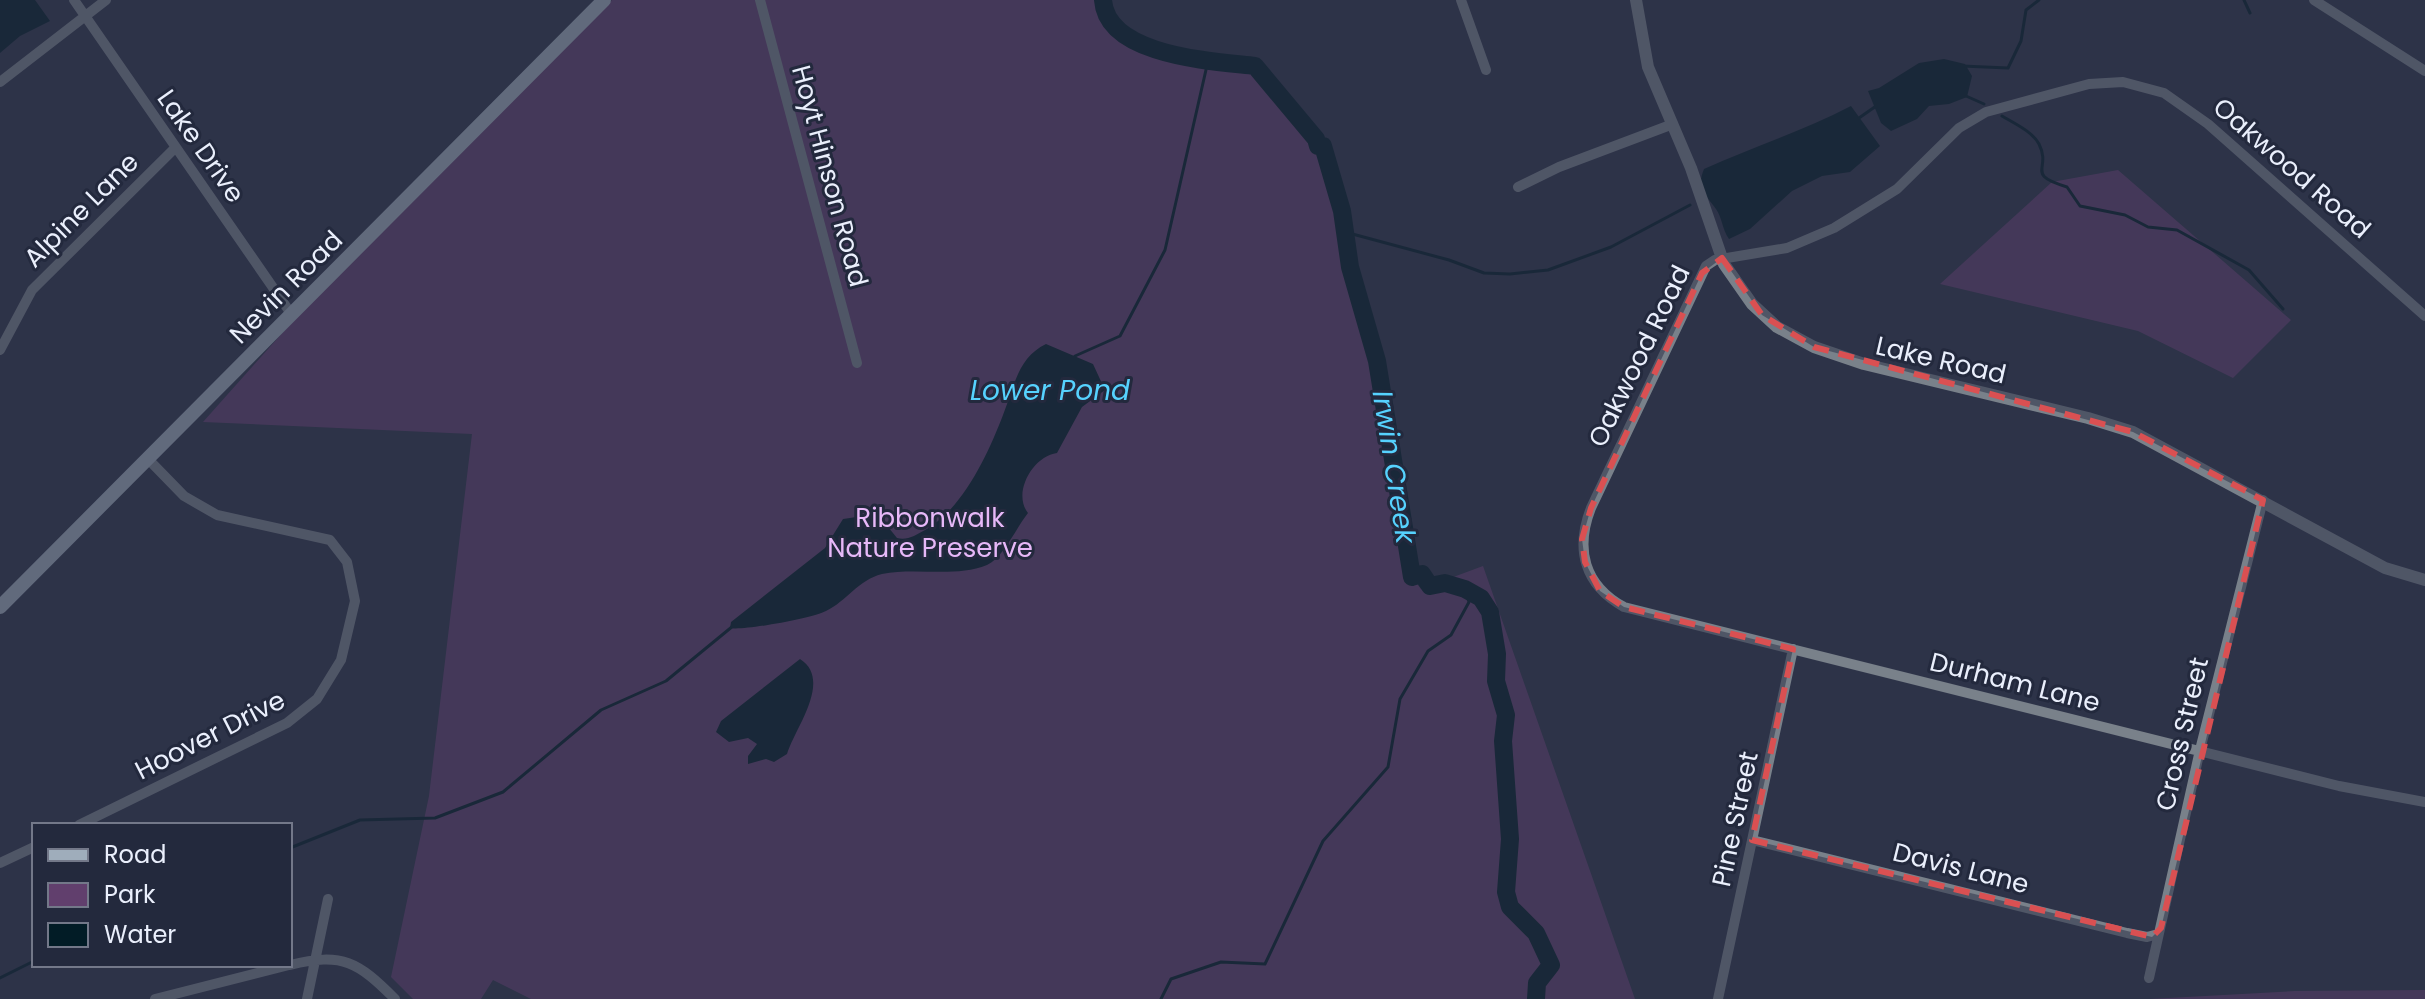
<svg xmlns="http://www.w3.org/2000/svg" width="2425" height="999" font-family="Poppins,sans-serif">
  <style>
    .green { fill: #613f6d }
    .water { fill: #021c26 }
    .lines { fill: none; stroke-linecap: round; stroke-linejoin: round }
    .stream { stroke: #021c26; stroke-width: 3 }
    .river { stroke: #021c26; stroke-width: 18 }
    .minor { stroke: #79818a; stroke-width: 10 }
    .tertiary { stroke: #79818a; stroke-width: 12 }
    .secondary { stroke: #9fadbb; stroke-width: 14 }
    .marked { fill: none; stroke: #da5052; stroke-width: 6; stroke-dasharray: 16 10; stroke-linejoin: round }
    .labels { text-anchor: middle; dominant-baseline: central; stroke-width: 6; stroke-linejoin: round; paint-order: stroke }
    .street-label { font-size: 26px; fill: #eaeffc; stroke: #23293d }
    .park-label { font-size: 26px; fill: #e7b8f8; stroke: #23293d }
    .water-label { font-size: 28px; font-style: italic; fill: #56d2fe; stroke: #23293d }
  </style>
  <rect width="100%" height="100%" fill="#2d3348"/>
  <path class="green" d="M 612,0 L 1103,0 C 1108,56 1212,61 1255,66 L 1316,139 L 1318,146 L 1323,146 L 1342,211 L 1350,267 L 1377,361 L 1412,577 L 1421,589 L 1483,566 L 1635,999 L 531,999 L 493,980 L 481,999 L 413,999 L 391,977 L 429,796 L 472,434 L 203,422 L 293,321 Z
    M 2118,170 L 2291,320 L 2233,378 L 2138,331 L 1940,284 L 2052,182 Z
    M 2295,991 L 2425,990 L 2425,999 L 2150,999 Z"/>
  <path class="water" d="M 0,0 L 35,0 L 50,21 L 20,36 L 0,53 Z
    M 1944,59 L 1965,64 L 1972,76 L 1967,97 L 1949,104 L 1929,106 L 1917,119 L 1891,131 L 1881,123 L 1868,91 L 1879,88 L 1919,63 Z
    M 1851,106 L 1880,146 L 1850,172 L 1822,176 L 1792,191 L 1750,229 L 1729,239 C 1722,229 1722,217 1716,209 C 1705,194 1696,188 1704,169 C 1753,147 1803,131 1851,106 Z
    M 1046,344 L 1093,364 L 1105,390 L 1082,407 L 1057,453 C 1033,456 1012,493 1028,513 C 1016,528 1003,558 987,565 C 955,578 916,567 882,574 C 858,580 847,601 826,611 C 813,618 743,631 730,628 L 731,622 L 825,548 L 843,519 C 873,514 878,513 897,538 C 907,541 916,535 925,530 C 963,509 988,454 1003,415 C 1014,388 1017,358 1046,344 Z
    M 800,659 C 833,680 795,728 787,754 L 774,762 L 766,759 L 748,764 L 748,756 L 757,744 L 748,738 L 729,742 L 716,732 L 721,721 Z"/>
  <g class="lines">
    <path class="stream" d="M 2244,0 L 2250,13
      M 1962,66 L 2008,68 L 2021,41 L 2026,10 L 2039,0
      M 1966,96 L 1984,104
      M 2002,116 C 2014,123 2033,132 2039,144 C 2052,170 2024,174 2067,187 L 2080,206 L 2125,215 L 2148,227 L 2177,230 L 2249,270 L 2283,309
      M 1859,118 L 1879,104
      M 1345,232 L 1449,260 L 1484,273 L 1510,274 L 1548,270 L 1611,247 L 1690,205
      M 1075,356 L 1120,336 L 1165,250 L 1208,61
      M 290,848 L 360,820 L 435,818 L 503,792 L 601,710 L 666,681 L 733,626
      M 0,978 L 34,961
      M 1161,999 L 1171,979 L 1221,962 L 1265,964 L 1323,841 L 1388,767 L 1400,699 L 1428,651 L 1451,635 L 1469,602 L 1465,589"/>
    <path class="river" d="M 1103,0 C 1107,56 1212,61 1255,66 L 1316,139 L 1318,146 L 1323,146 L 1342,211 L 1350,267 L 1377,361 L 1412,577 L 1422,574 L 1430,586 L 1445,583 L 1465,589 L 1481,598 L 1490,612 L 1497,654 L 1496,681 L 1506,715 L 1503,741 L 1510,839 L 1506,892 L 1510,907 L 1536,933 L 1551,965 L 1537,983 L 1536,999"/>
    <path class="minor" d="M 74,0 L 292,315
      M 760,0 L 857,363
      M 1461,0 L 1486,70
      M 2314,0 L 2425,71
      M 0,82 L 106,0
      M 1518,187 L 1559,167 L 1673,124
      M 2425,316 L 2208,124 L 2164,93 L 2123,82 L 2089,84 L 1986,112 L 1959,128 L 1897,189 L 1834,228 L 1787,248 L 1715,260 L 1706,266 L 1591,508 C 1575,549 1584,585 1624,607 L 2339,786 L 2425,802
      M 0,350 L 32,290 L 175,148
      M 79,825 L 287,723 L 317,699 L 341,660 L 355,601 L 347,562 L 330,540 L 217,515 L 184,496 L 148,459
      M 1752,840 L 2127,933 L 2147,937 L 2158,934
      M 0,863 L 34,847
      M 290,965 C 343,952 358,962 395,999
      M 2149,978 L 2200,750 L 2263,500
      M 155,999 L 289,965
      M 307,999 L 328,899
      M 1718,999 L 1793,649"/>
    <path class="tertiary" d="M 1636,0 L 1648,67 L 1691,168 L 1724,264 L 1752,304 L 1777,327 L 1814,347 L 1864,364 L 2088,418 L 2133,432 L 2385,568 L 2425,580"/>
    <path class="secondary" d="M 0,607 L 604,0"/>
  </g>
  <path d="M0 0H2425V999H0ZM 1722,258 L 1762,315 L 1814,347 L 2133,432 L 2263,500 L 2161,928 L 2152,937 L 1752,840 L 1793,649 L 1624,607 L 1600,591 L 1585,562 L 1582,539 L 1591,508 L 1702,273 Z" fill="#2d3348" fill-opacity=".55" fill-rule="evenodd"/>
  <path class="marked" d="M 1722,258 L 1762,315 L 1814,347 L 2133,432 L 2263,500 L 2161,928 L 2152,937 L 1752,840 L 1793,649 L 1624,607 L 1600,591 L 1585,562 L 1582,539 L 1591,508 L 1702,273 Z"/>
  <g class="labels">
    <g class="street-label">
      <text transform="translate(201 146) rotate(55)">Lake Drive</text>
      <text transform="translate(2292 168) rotate(41)">Oakwood Road</text>
      <text transform="translate(830 176) rotate(75)">Hoyt Hinson Road</text>
      <text transform="translate(81 210) rotate(-45)">Alpine Lane</text>
      <text transform="translate(286 287) rotate(-45)">Nevin Road</text>
      <text transform="translate(1639 356) rotate(-64)">Oakwood Road</text>
      <text transform="translate(1941 360) rotate(13)">Lake Road</text>
      <text transform="translate(2015 682) rotate(14)">Durham Lane</text>
      <text transform="translate(2182 734) rotate(-77)">Cross Street</text>
      <text transform="translate(210 735) rotate(-27)">Hoover Drive</text>
      <text transform="translate(1735 819) rotate(-78)">Pine Street</text>
      <text transform="translate(1961 868) rotate(14)">Davis Lane</text>
    </g>
    <g class="park-label">
      <text x="930" y="518">Ribbonwalk<tspan x="930" dy="30">Nature Preserve</tspan></text>
    </g>
    <g class="water-label">
      <text x="1050" y="390">Lower Pond</text>
      <text transform="translate(1394 467) rotate(81)">Irwin Creek</text>
    </g>
  </g>
  <rect x="32" y="823" width="260" height="144" fill="#23293d" stroke="#737889" stroke-width="2"/>
  <rect x="48" y="849" width="40" height="12" fill="#9fadbb" stroke="#737889" stroke-width="2"/>
  <text x="104" y="863" font-size="24" fill="#eaeffc">Road</text>
  <rect x="48" y="883" width="40" height="24" fill="#613f6d" stroke="#737889" stroke-width="2"/>
  <text x="104" y="903" font-size="24" fill="#eaeffc">Park</text>
  <rect x="48" y="923" width="40" height="24" fill="#021c26" stroke="#737889" stroke-width="2"/>
  <text x="104" y="943" font-size="24" fill="#eaeffc">Water</text>
</svg>
